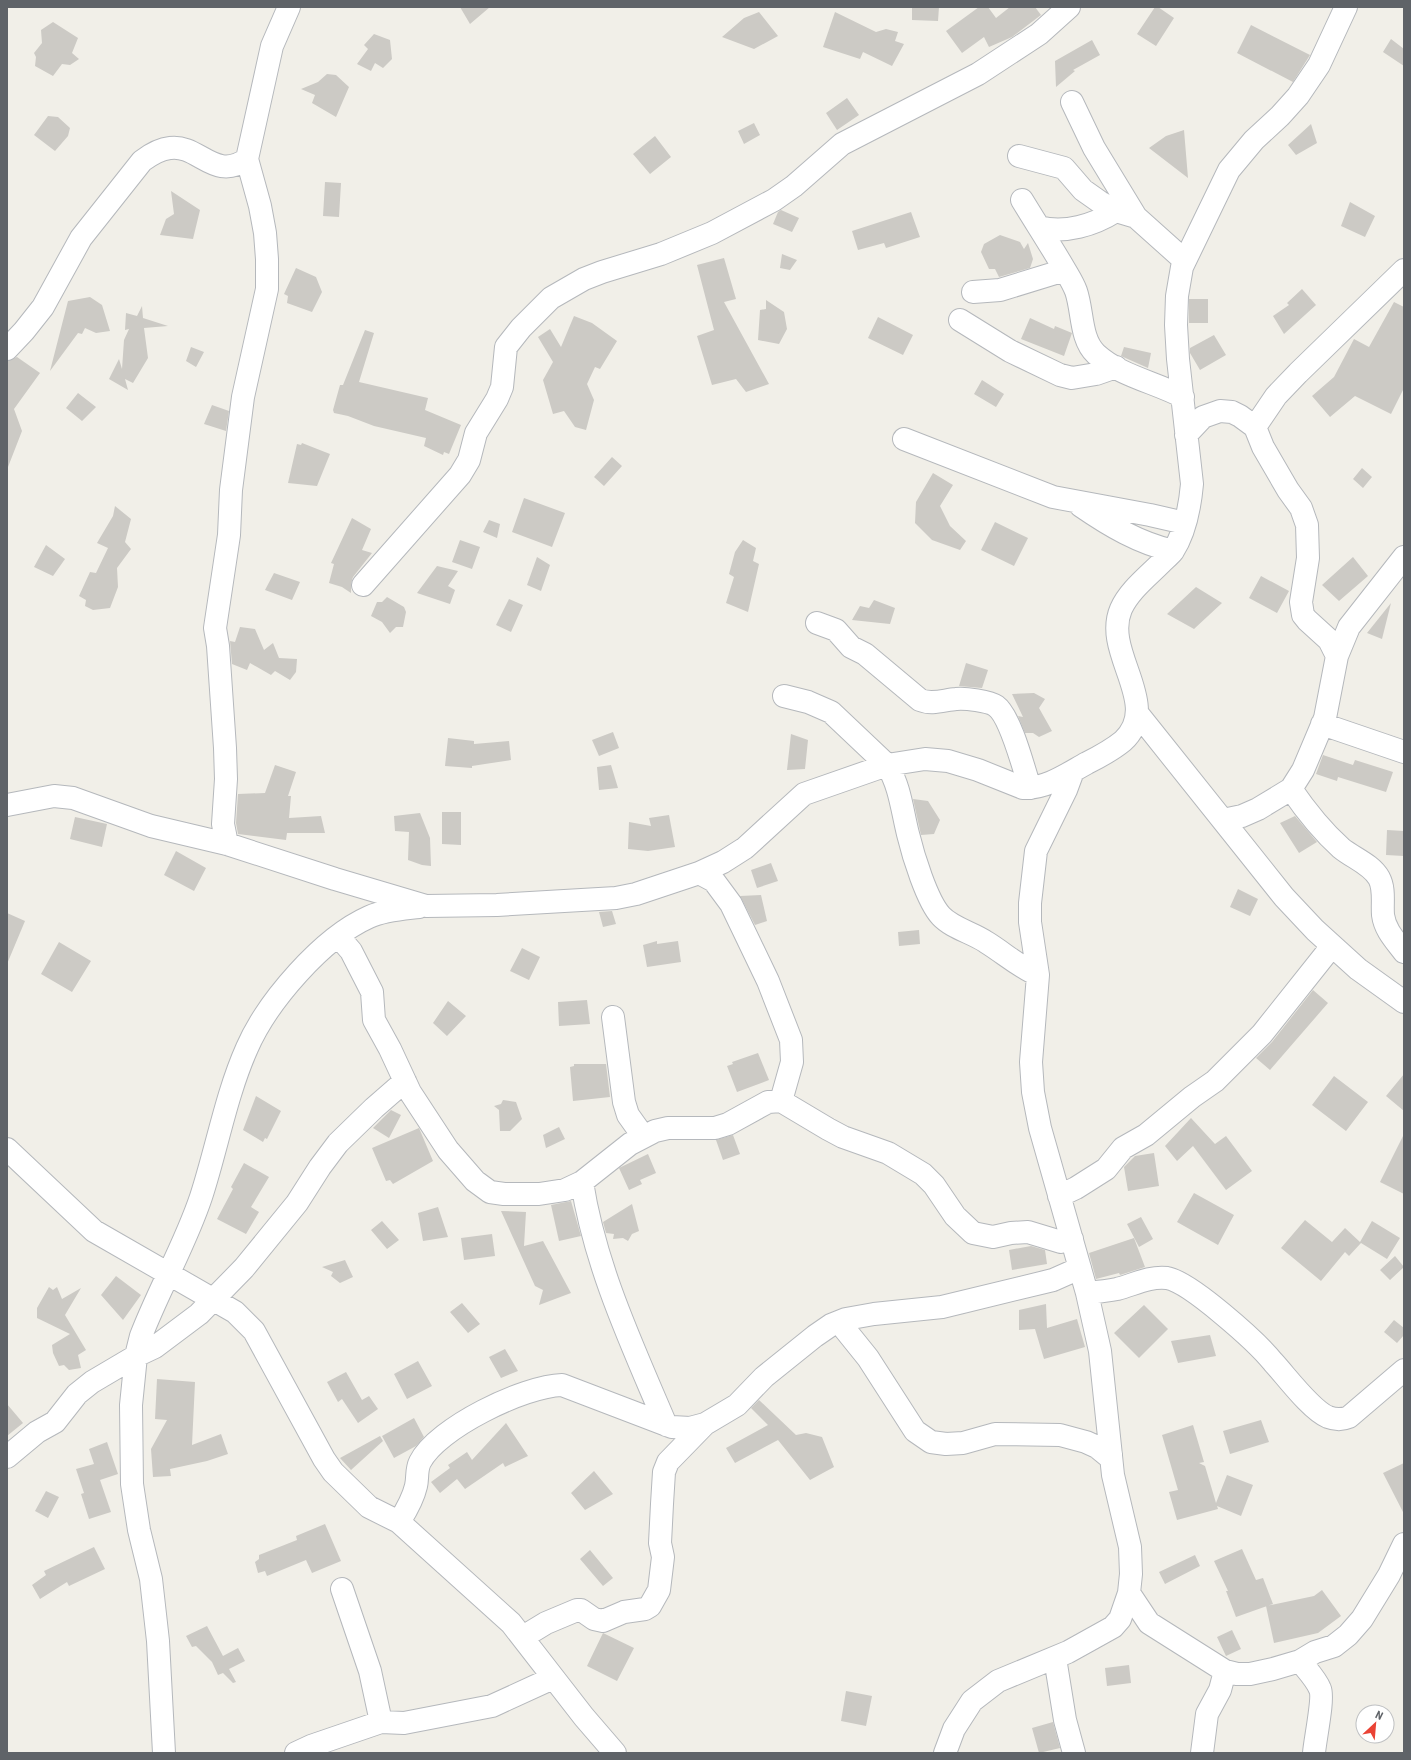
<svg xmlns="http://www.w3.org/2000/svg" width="1411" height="1760" font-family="'Roboto Condensed',sans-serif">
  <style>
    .building { fill: #cccac5 }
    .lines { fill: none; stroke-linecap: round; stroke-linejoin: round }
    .minor-casing { stroke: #b5b8bc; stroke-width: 24 }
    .minor { stroke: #fff; stroke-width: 22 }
  </style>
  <rect width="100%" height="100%" fill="#f1efe8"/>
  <path class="building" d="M 460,7 L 490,7 L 470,24 Z
    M 912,7 L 939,7 L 938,21 L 912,20 Z
    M 979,7 L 988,7 L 996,18 L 1010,7 L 1035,7 L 1041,15 L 1012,37 L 989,47 L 984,37 L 962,53 L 946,31 Z
    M 1155,7 L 1158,7 L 1174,18 L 1156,46 L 1137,34 Z
    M 759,12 L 778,36 L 754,49 L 722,37 L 744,18 Z
    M 835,12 L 876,32 L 886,29 L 898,32 L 895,41 L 904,44 L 892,66 L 863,52 L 860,59 L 823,47 Z
    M 53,22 L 78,38 L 72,53 L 79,59 L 70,65 L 62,64 L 53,76 L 35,66 L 36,57 L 34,53 L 42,43 L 41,30 Z
    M 1251,25 L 1310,55 L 1293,82 L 1237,53 Z
    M 374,34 L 390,40 L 392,59 L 383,68 L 375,63 L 371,71 L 357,64 L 368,49 L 364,45 Z
    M 1391,39 L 1404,49 L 1404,66 L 1383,52 Z
    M 1092,40 L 1100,55 L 1073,70 L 1075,71 L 1056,87 L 1055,61 Z
    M 327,74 L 336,75 L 349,87 L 336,117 L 312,103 L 315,95 L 301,89 L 318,82 Z
    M 847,98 L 859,115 L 837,130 L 826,113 Z
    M 48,116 L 58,117 L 70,128 L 68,136 L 55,151 L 34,135 Z
    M 754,123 L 760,135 L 744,144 L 738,131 Z
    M 1311,124 L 1317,143 L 1296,155 L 1288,145 Z
    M 1184,130 L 1188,178 L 1149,148 L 1166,136 Z
    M 655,136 L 671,157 L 650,174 L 633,154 Z
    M 325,182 L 341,183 L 339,217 L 323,216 Z
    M 171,191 L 200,210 L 193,239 L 160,235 L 166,219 L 174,214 Z
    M 1350,202 L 1375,216 L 1365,237 L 1341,226 Z
    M 781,210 L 799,218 L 792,232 L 773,224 L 778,212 Z
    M 911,212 L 920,237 L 886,248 L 884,243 L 858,250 L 852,231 Z
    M 1000,235 L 1020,242 L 1024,249 L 1028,243 L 1033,259 L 1030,268 L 999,277 L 995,269 L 989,269 L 981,252 L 984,244 Z
    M 782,254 L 797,260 L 790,270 L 780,268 Z
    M 724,258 L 736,299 L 724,302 L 769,384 L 746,392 L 736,379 L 712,385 L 697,336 L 714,330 L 697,265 Z
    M 296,268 L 316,277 L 322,292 L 312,312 L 287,303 L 288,296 L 284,294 Z
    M 1302,289 L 1316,305 L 1284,334 L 1273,316 L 1289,305 L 1287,303 Z
    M 90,297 L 102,305 L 110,331 L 96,333 L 85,328 L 82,334 L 78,333 L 50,371 L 68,301 Z
    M 1189,299 L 1208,299 L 1208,323 L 1189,323 Z
    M 766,300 L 784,312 L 787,329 L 779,344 L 758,340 L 760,310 L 766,309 Z
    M 1394,302 L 1404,307 L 1404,388 L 1391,414 L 1355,396 L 1330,417 L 1312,396 L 1334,377 L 1354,339 L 1369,347 Z
    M 142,306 L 143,318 L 168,326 L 144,328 L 148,358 L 133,383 L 125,379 L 128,390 L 109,379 L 119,359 L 122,369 L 124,340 L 129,329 L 125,330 L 126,313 L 137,316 Z
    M 574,316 L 592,323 L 617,341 L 600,369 L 595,367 L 587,384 L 594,400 L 586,430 L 575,427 L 564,411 L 553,414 L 543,380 L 553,362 L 538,337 L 550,329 L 561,347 Z
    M 878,317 L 913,335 L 903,355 L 868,338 Z
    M 1030,318 L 1054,329 L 1055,326 L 1072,333 L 1064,356 L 1021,339 Z
    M 365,330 L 374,333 L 359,382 L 428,398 L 425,410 L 461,425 L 449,454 L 444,452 L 443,455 L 424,446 L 426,438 L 374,426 L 348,416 L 334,413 L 333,410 L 340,385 L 343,385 Z
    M 1214,335 L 1226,355 L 1200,370 L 1190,353 L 1190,348 Z
    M 191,347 L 204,352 L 196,367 L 186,361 Z
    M 1124,347 L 1151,353 L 1148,368 L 1121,356 Z
    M 17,357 L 40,373 L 14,409 L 22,431 L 8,467 L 7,361 Z
    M 982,380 L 1004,394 L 996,407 L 974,394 Z
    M 78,393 L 96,407 L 82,421 L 66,408 Z
    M 212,405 L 229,411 L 226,431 L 204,424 Z
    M 302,443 L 330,454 L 317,486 L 288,483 L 297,444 L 301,445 Z
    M 612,457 L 622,466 L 604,486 L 594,477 Z
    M 1362,468 L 1372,477 L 1363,488 L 1353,479 Z
    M 933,473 L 953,485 L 940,506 L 950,526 L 966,541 L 960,550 L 932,540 L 915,523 L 916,502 Z
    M 524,498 L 565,513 L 552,547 L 512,532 Z
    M 115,506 L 131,519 L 125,542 L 131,549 L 117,568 L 118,587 L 110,608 L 93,610 L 85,606 L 86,600 L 79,596 L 90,572 L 96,573 L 108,548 L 97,543 L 113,516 Z
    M 352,518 L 371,529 L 362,550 L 372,553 L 353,577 L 351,583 L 351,593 L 342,587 L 329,583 L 334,564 L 331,563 Z
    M 489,520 L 500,524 L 497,538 L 483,532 Z
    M 995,522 L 1028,538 L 1014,566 L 981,550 Z
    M 460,540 L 480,547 L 472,569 L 452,562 Z
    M 743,540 L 756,548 L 753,561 L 759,564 L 748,612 L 726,603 L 734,577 L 729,574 L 735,552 Z
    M 46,545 L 65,559 L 53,576 L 34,567 Z
    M 537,557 L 550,565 L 541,591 L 527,585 Z
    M 1353,557 L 1368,576 L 1339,601 L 1322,585 Z
    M 437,566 L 458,571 L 448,586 L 455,590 L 450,604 L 417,593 Z
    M 274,573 L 300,582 L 292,600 L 265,590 Z
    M 1261,576 L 1289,591 L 1277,613 L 1249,598 Z
    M 1196,587 L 1222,603 L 1194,629 L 1167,614 Z
    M 387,597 L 404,607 L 406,612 L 403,627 L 396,627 L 390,633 L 382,622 L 371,616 L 377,602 L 382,602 Z
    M 509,599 L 523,605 L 511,632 L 496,625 Z
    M 874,600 L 895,608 L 890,624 L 852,620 L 860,606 L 869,608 Z
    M 1391,603 L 1382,639 L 1367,633 Z
    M 240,627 L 255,629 L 264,650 L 273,643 L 279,658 L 297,659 L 296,672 L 290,680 L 275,671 L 271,675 L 250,663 L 247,670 L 232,664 L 230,641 L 235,642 Z
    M 966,663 L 988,670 L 982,688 L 959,686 Z
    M 1034,693 L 1045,699 L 1039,708 L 1052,731 L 1039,737 L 1033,733 L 1025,733 L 1018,716 L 1023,717 L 1012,694 Z
    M 613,732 L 619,748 L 599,756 L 592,740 Z
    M 791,734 L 808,740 L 805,769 L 787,770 Z
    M 448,738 L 474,741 L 474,744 L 509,741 L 511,760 L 472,766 L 472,768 L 445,766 Z
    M 1323,755 L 1353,765 L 1355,760 L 1393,772 L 1386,792 L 1338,777 L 1337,781 L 1316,774 Z
    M 275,765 L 296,772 L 288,796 L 291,796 L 289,818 L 321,816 L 325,833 L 287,833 L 286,840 L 238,834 L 236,823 L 238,794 L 265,793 Z
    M 611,765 L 618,788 L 599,790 L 597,767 Z
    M 913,799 L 928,801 L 940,820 L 934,834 L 921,835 Z
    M 442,812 L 461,812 L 461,845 L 442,844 Z
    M 420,813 L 430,838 L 431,866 L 422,865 L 408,860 L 409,832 L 395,831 L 394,816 Z
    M 669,815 L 675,847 L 648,851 L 628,849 L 629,822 L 651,826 L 649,818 Z
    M 1295,816 L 1317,842 L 1299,853 L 1280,823 Z
    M 75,817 L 107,824 L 102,847 L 70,839 Z
    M 1387,830 L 1404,831 L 1404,856 L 1386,855 Z
    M 176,851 L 206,868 L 194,891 L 164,875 Z
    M 771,863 L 778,881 L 757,888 L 751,870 Z
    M 1238,889 L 1258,899 L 1250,916 L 1230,907 Z
    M 761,895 L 767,921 L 755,925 L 740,896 Z
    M 612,911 L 616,924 L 603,927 L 599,912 Z
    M 7,913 L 25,921 L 7,964 Z
    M 919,930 L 920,944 L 899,946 L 898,932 Z
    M 657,941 L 657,944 L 678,941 L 681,962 L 647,967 L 643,945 Z
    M 59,942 L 91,961 L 72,992 L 41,974 Z
    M 522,948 L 540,957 L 529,980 L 510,971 Z
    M 1313,990 L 1328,1003 L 1270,1070 L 1256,1058 L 1272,1042 Z
    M 587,1000 L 590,1024 L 559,1026 L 558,1002 Z
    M 448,1001 L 466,1016 L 447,1036 L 433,1023 Z
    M 758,1053 L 769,1080 L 737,1092 L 727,1066 L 733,1064 L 732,1062 Z
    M 574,1064 L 606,1064 L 610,1097 L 573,1101 L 570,1067 L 574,1066 Z
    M 1404,1074 L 1404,1111 L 1386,1096 Z
    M 1334,1076 L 1368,1102 L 1346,1131 L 1312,1105 Z
    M 256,1096 L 281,1111 L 267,1139 L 265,1138 L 263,1142 L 243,1130 Z
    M 503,1100 L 516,1102 L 522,1119 L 510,1131 L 500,1131 L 499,1110 L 494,1106 L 501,1104 Z
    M 391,1110 L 401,1115 L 389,1138 L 373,1128 Z
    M 1191,1118 L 1215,1144 L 1226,1136 L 1252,1171 L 1226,1190 L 1193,1146 L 1177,1161 L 1165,1146 Z
    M 559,1127 L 565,1139 L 546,1148 L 543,1135 Z
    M 419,1128 L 433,1161 L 393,1184 L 390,1180 L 386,1181 L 372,1148 Z
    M 1404,1134 L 1404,1194 L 1380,1182 Z
    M 733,1135 L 740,1154 L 723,1160 L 716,1140 Z
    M 1154,1153 L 1159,1186 L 1128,1191 L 1124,1167 L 1135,1156 Z
    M 648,1154 L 656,1173 L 640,1180 L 642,1184 L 629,1190 L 619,1168 Z
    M 244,1163 L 269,1177 L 251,1207 L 259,1212 L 246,1234 L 217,1219 L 233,1189 L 231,1187 Z
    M 1194,1193 L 1234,1215 L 1218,1245 L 1177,1222 Z
    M 571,1201 L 581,1236 L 559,1241 L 551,1205 Z
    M 632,1204 L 639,1231 L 632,1234 L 628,1241 L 623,1238 L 613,1239 L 614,1234 L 606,1233 L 603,1222 Z
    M 438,1207 L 448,1237 L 423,1241 L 418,1213 Z
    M 501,1211 L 526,1212 L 524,1246 L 543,1241 L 571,1293 L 539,1305 L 543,1290 L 535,1286 Z
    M 1141,1217 L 1153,1239 L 1139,1247 L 1127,1224 Z
    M 1305,1220 L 1332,1242 L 1345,1228 L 1360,1242 L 1372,1221 L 1400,1238 L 1387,1259 L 1361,1243 L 1349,1256 L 1345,1252 L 1321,1281 L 1281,1248 Z
    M 382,1221 L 399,1240 L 387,1249 L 371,1230 Z
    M 492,1234 L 495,1256 L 464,1260 L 461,1238 Z
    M 1134,1238 L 1145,1267 L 1120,1275 L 1119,1273 L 1096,1279 L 1089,1253 Z
    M 1031,1246 L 1045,1250 L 1047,1264 L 1012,1270 L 1009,1250 Z
    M 1395,1256 L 1404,1267 L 1390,1280 L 1380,1270 Z
    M 345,1260 L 353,1277 L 340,1283 L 331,1276 L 333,1272 L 322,1267 Z
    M 116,1276 L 141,1295 L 123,1320 L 101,1295 Z
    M 49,1287 L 53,1290 L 57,1287 L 62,1299 L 81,1288 L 65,1315 L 86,1350 L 78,1355 L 81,1368 L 69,1370 L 64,1365 L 59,1366 L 53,1353 L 52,1345 L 70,1334 L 37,1318 L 37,1308 Z
    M 462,1303 L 480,1324 L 468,1333 L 450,1312 Z
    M 1046,1304 L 1047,1328 L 1077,1319 L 1085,1347 L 1044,1359 L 1035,1329 L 1019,1330 L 1019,1310 Z
    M 1144,1305 L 1168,1329 L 1139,1358 L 1114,1333 Z
    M 1394,1320 L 1404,1328 L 1404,1335 L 1397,1343 L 1384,1332 Z
    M 1210,1335 L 1216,1356 L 1178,1363 L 1171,1341 Z
    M 505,1349 L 518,1371 L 501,1378 L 489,1357 Z
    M 418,1361 L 432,1386 L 407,1399 L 394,1374 Z
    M 346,1372 L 362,1400 L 369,1396 L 378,1409 L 358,1423 L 342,1399 L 338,1402 L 327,1382 Z
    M 157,1379 L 195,1382 L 192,1445 L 221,1434 L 228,1454 L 207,1461 L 170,1469 L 171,1476 L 153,1477 L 151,1449 L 167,1420 L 155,1419 Z
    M 759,1400 L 796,1435 L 806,1433 L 822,1437 L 834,1467 L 810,1480 L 778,1440 L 735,1463 L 726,1448 L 768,1425 L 751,1408 Z
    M 7,1404 L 23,1423 L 7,1436 Z
    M 414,1418 L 424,1437 L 416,1446 L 394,1458 L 382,1436 Z
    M 1261,1420 L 1269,1442 L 1230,1454 L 1223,1431 Z
    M 506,1423 L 528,1456 L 505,1467 L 503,1463 L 465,1489 L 457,1479 L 440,1493 L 431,1482 L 450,1468 L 448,1465 L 467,1452 L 472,1460 Z
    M 1193,1425 L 1204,1462 L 1199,1463 L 1205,1466 L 1216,1503 L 1227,1475 L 1253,1485 L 1241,1516 L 1217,1506 L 1218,1509 L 1177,1520 L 1169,1492 L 1178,1490 L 1162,1435 Z
    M 380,1436 L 383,1441 L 351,1470 L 340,1458 Z
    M 107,1442 L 118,1474 L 100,1480 L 111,1512 L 89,1519 L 81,1494 L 84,1493 L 76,1469 L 94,1464 L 89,1449 Z
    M 1404,1463 L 1404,1514 L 1383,1473 Z
    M 594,1471 L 613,1494 L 585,1510 L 571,1493 Z
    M 46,1491 L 59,1497 L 48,1518 L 35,1511 Z
    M 325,1524 L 341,1561 L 312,1573 L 306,1560 L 267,1576 L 265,1571 L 258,1573 L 255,1562 L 259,1559 L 259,1555 L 297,1540 L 296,1536 Z
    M 94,1547 L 105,1569 L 69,1586 L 67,1582 L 40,1599 L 32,1585 L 46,1575 L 44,1571 Z
    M 1242,1549 L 1256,1580 L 1263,1578 L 1273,1604 L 1236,1617 L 1226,1591 L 1228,1591 L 1214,1561 Z
    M 590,1550 L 613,1578 L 603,1586 L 580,1559 Z
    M 1195,1555 L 1200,1566 L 1165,1584 L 1159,1572 Z
    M 1322,1590 L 1341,1616 L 1318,1633 L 1274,1643 L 1266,1606 L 1314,1596 Z
    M 207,1626 L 223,1656 L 238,1648 L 245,1661 L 229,1669 L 236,1682 L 233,1683 L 223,1673 L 218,1675 L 212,1662 L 196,1646 L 192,1647 L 186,1636 Z
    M 1232,1630 L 1241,1649 L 1226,1656 L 1217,1637 Z
    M 603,1633 L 634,1648 L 617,1681 L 587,1666 Z
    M 1129,1665 L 1131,1683 L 1107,1686 L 1105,1668 Z
    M 846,1691 L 872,1696 L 866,1726 L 841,1721 Z
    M 1053,1722 L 1060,1748 L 1039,1753 L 1032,1728 Z"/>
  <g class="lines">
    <defs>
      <path id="minor" d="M 1072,102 L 1094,148 L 1136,217 L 1184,260
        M 1019,156 L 1064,168 L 1083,190 L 1100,202 L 1116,211 L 1136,217
        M 1022,200 C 1036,223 1051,246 1065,270 C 1069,277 1073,283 1076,291 C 1083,311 1080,339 1096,354 C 1120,376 1155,382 1183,397
        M 1039,227 C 1065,234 1094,225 1116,211
        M 973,292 L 1000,290 L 1065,270
        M 960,320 L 1010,351 L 1060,375 L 1072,378 L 1096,374 L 1116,367
        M 7,349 L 24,331 L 43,307 L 81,238 L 142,161 C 150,155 159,149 170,148 C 199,144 214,182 247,159
        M 1255,427 L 1276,396 L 1298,373 L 1404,270
        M 1186,435 L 1203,417 L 1220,411 L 1232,412 L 1240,416 L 1255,427 L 1263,447 L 1288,490 L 1301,508 L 1307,525 L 1308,558 L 1301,602 L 1303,615 L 1307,620 L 1329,640 L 1337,656
        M 904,439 L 1053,497 L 1150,515 L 1185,523
        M 1081,506 C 1110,526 1139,543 1173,551
        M 363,585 L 460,475 L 469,460 L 476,433 L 497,399 L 502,387 L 506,347 L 521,328 L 551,298 L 584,279 L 602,272 L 661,254 L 712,233 L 774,200 L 794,186 L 842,144 L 978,74 L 1039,34 L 1069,7
        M 817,623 L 836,630 L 851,647 L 865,654 L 920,700 C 932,705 944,700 956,699 C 965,698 989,701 996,706 C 1011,717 1024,770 1030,788
        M 784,696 L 808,702 L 831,712 L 887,765 C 900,786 902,810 908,834 C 913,855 927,901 941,916 C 952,928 973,933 986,942 C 1004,953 1019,967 1038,975
        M 1138,714 L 1284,897 L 1315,930 L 1358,969 L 1404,1002
        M 1322,724 L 1404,752
        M 1291,789 C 1306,811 1321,830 1341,848 C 1353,858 1371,864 1379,878 C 1385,889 1382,903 1383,915 C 1385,930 1395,940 1404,952
        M 7,805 L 54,796 L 73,798 L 151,826 L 227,844 L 335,879 L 426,906 L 497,905 L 616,898 L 636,894 L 699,873 L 723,862 L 745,848 L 804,794 L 887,765 L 925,759 L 948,761 L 978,770 L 1023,788 C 1046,789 1067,774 1087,763 C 1099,757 1112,750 1123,741 C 1163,704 1102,653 1121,609 C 1129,591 1147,577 1161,563 C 1165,559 1170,555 1173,551 C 1186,531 1190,506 1192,484 L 1178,359 L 1176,325 L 1177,296 L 1182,267 L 1229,170 L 1254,140 L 1280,116 L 1298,96 L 1319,65 L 1346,7
        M 1223,820 L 1242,816 L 1258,809 L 1291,789 L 1303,770 L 1325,718 L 1337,656 L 1349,627 L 1404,557
        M 227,844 L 223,824 L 226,779 L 225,748 L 218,646 L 215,628 L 229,535 L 231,490 L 243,397 L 267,289 L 267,259 L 265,233 L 260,206 L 247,159 L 272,46 L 289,7
        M 699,873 L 714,881 L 731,904 L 768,981 L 791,1040 L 792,1062 L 781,1101
        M 338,936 L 351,951 L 372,992 L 374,1020 L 390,1049 L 410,1092 L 448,1150 L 475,1181 L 490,1192 L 504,1194 L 539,1194 L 565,1190 L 582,1182 L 630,1144 L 655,1131 L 668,1128 L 715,1128 L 728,1124 L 768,1102 L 781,1101 L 828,1129 L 843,1137 L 888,1153 L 923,1174 L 934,1185 L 955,1216 L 973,1233 L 993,1237 L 1011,1233 L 1028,1232 L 1061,1242 L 1072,1239
        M 613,1017 L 624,1102 L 628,1115 L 643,1136
        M 7,1149 L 94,1231 L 235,1312 L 254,1331 L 324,1459 L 333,1472 L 369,1507 L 399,1522 L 511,1623 L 584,1717 L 615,1753
        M 582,1182 C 595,1267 633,1347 666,1425
        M 1059,1196 L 1076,1188 L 1106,1169 L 1123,1148 L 1146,1135 L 1192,1097 L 1215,1081 L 1262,1034 L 1332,946
        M 1087,1293 C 1097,1292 1107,1291 1117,1289 C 1133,1285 1149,1276 1167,1278 C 1190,1282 1257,1342 1273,1362 C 1286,1376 1311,1410 1328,1417 C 1336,1420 1342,1420 1349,1417 L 1404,1370
        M 839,1322 L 868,1358 L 915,1431 L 931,1442 L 946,1444 L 963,1443 L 995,1434 L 1060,1435 L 1086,1442 L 1097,1447 L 1108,1456 L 1111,1454
        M 7,1457 L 37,1432 L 55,1422 L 77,1394 L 92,1382 L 136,1356 L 155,1347 L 199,1314 L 244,1268 L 297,1203 L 320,1167 L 338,1143 L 374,1108 L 405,1081
        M 399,1522 C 406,1511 413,1499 416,1486 C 418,1478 416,1470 420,1462 C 437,1428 524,1386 562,1385 L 672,1427 L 690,1428 L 705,1424
        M 342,1589 L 370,1671 L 381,1722
        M 1129,1593 L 1149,1623 L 1225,1671 L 1237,1674 L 1250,1674 L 1273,1669 L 1300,1661 L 1315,1652 L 1334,1646 L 1348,1635 L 1362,1619 L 1389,1575 L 1404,1544
        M 523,1637 L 546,1623 L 577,1610 L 581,1610 L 594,1619 L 603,1621 L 624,1612 L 645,1609 L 650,1606 L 659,1590 L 663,1557 L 660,1543 L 662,1504 L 664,1472 L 668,1462 L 705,1424 L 737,1405 L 764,1377 L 815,1336 L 831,1325 L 846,1319 L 874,1314 L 942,1307 L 1053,1280 L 1080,1268
        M 1055,1658 L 1065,1720 L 1074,1753
        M 1300,1661 C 1307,1670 1316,1679 1320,1689 C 1324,1698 1315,1740 1314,1753
        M 164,1753 L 158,1641 L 151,1579 L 139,1530 L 132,1484 L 131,1405 L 136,1356 L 141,1336 C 159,1289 185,1245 201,1197 C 217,1148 226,1095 247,1048 C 267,1002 322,938 369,917 C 384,910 402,909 419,907
        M 296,1753 L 311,1746 L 381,1722 L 404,1723 L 492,1706 L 553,1678
        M 945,1753 L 954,1729 L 972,1701 L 998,1681 L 1068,1652 L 1113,1627 L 1120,1619 L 1129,1593 L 1131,1574 L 1130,1547 L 1113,1475 L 1100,1351 L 1087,1293 L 1040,1128 L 1033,1092 L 1031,1062 L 1038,975 L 1030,922 L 1030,903 L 1036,851 L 1066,790 L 1073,771
        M 1202,1753 L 1207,1714 L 1220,1690 L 1225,1671"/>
    </defs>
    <use href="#minor" class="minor-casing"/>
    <use href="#minor" class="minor"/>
  </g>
  <rect width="1411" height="1760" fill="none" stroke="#5f6368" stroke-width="16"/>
  <g transform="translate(1375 1724) rotate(26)"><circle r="19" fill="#ffffff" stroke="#bfc1c3"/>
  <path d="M0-3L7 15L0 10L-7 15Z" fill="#ea4335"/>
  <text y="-6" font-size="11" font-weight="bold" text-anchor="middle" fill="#5f6368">N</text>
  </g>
</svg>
